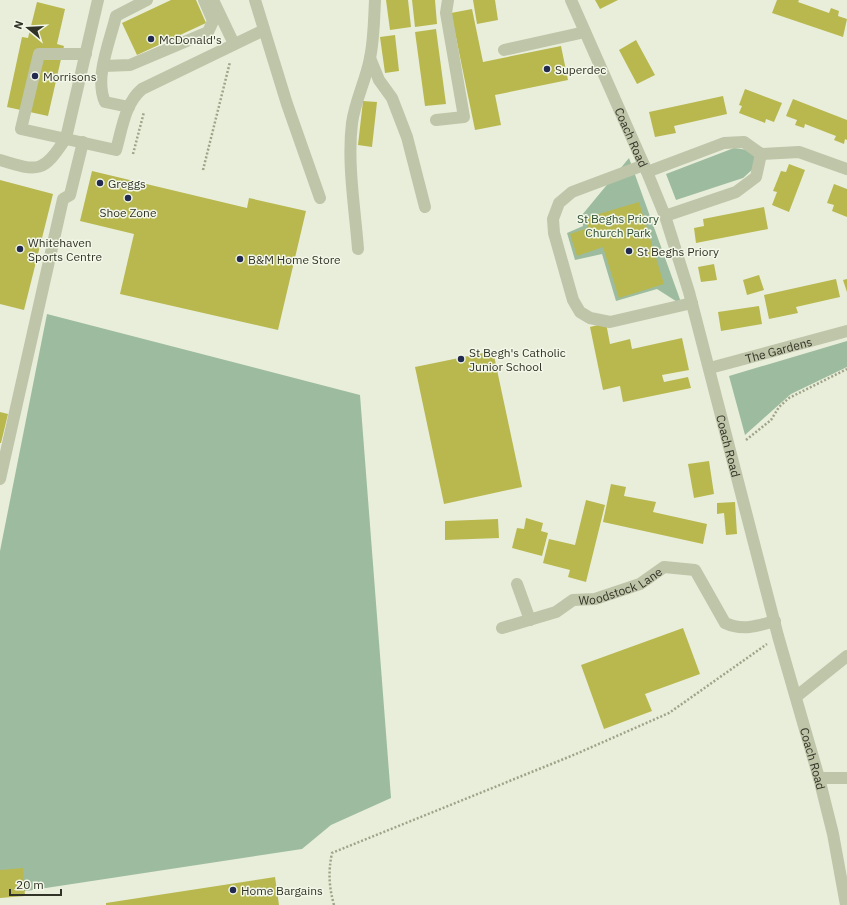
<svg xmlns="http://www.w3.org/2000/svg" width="847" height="905" font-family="'IBM Plex Sans',sans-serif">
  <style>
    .green { fill: #9dbc9f }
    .building { fill: #b8b84f }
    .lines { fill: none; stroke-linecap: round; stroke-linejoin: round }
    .path { stroke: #9fa488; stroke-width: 2.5; stroke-dasharray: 2 2; stroke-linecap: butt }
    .minor { stroke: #bfc5a8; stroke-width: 12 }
    .poi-dot { fill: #222a50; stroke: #f2f7e7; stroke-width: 1.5 }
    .labels { text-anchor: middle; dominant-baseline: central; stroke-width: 3; stroke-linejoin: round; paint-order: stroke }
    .poi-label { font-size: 12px; fill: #323327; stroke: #f2f7e7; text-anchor: start }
    .street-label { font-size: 12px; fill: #323327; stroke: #f2f7e7 }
    .park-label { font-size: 12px; fill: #2e4e32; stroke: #f2f7e7 }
  </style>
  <rect width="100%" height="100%" fill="#e9eedb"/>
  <path class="green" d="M 734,148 L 748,150 L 755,157 L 753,169 L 743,178 L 676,200 L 666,174 Z
    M 629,158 L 682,305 L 657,289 L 616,301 L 602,254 L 575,260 L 567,233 L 583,226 L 582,215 Z
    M 47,314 L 360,395 L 391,798 L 331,825 L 302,849 L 0,895 L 0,551 Z
    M 847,341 L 847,367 L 791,394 L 745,435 L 729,376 Z"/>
  <path class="building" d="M 171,0 L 196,0 L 206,23 L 137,55 L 122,23 Z
    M 386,0 L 408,0 L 411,27 L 390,30 Z
    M 412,0 L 435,0 L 437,24 L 415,27 Z
    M 473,0 L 495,0 L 498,20 L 477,24 Z
    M 595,0 L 618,0 L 600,9 Z
    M 777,0 L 799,0 L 798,2 L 829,13 L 831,8 L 839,11 L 838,16 L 847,19 L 843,37 L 772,13 Z
    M 37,2 L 65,9 L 57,44 L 64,46 L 48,116 L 7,107 L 22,37 L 28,38 Z
    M 472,9 L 483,62 L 561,46 L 568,80 L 495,95 L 501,125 L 475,130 L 451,13 Z
    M 436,29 L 446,104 L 425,106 L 415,32 Z
    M 395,35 L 399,71 L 385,73 L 380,37 Z
    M 636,40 L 655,75 L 637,84 L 619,50 Z
    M 745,89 L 782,103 L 774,122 L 766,119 L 765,123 L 739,113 L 742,106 L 739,105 Z
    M 723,96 L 727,114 L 674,126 L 676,133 L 655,137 L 649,112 Z
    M 793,99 L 847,120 L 847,140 L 845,139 L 844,144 L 834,140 L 836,136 L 805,124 L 804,128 L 795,125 L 797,120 L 786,116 Z
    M 363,101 L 377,102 L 372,147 L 358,145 Z
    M 789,164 L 805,170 L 789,212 L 772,205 L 777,192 L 773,191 L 781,171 L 786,172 Z
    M 92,171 L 247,208 L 249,198 L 306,211 L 278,330 L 120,294 L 134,234 L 80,221 Z
    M 0,180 L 53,194 L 24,310 L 0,304 Z
    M 834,184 L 847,189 L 847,217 L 832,211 L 834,205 L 827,203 Z
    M 639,202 L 664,284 L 619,298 L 603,247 L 577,256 L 570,234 L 588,228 L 585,218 Z
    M 764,207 L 768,229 L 696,243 L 694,228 L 704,226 L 703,219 Z
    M 714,264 L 717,280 L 701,282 L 698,267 Z
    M 759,275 L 764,290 L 747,295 L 743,280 Z
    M 836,279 L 840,297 L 796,307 L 798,313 L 769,319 L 764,295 Z
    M 847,279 L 847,292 L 843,280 Z
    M 759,306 L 762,324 L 721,331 L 718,312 Z
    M 606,323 L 610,344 L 630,339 L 632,349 L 682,338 L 689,370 L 662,375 L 664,382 L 688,377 L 691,388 L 623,402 L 620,386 L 603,390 L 590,327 Z
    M 493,351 L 522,487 L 444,504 L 415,367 Z
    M 0,412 L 8,414 L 1,443 L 0,443 Z
    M 709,461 L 714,494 L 694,498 L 688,464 Z
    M 611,484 L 626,487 L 624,496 L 656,502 L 653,512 L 707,524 L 703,544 L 603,522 Z
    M 586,500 L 605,505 L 586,582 L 568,577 L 570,570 L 543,563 L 549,539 L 575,545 Z
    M 735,502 L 737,534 L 726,535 L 724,513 L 717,514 L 717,503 Z
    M 526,518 L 543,523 L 541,531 L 548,533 L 542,556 L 512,548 L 517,528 L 524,529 Z
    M 498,519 L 499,538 L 445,540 L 445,521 Z
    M 683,628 L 700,674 L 645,694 L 652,711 L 604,729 L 581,665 Z
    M 23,868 L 25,896 L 0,898 L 0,870 Z
    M 275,877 L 279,905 L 106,905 L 106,903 Z"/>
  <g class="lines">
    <path class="path" d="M 133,154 L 144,112
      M 203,170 L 230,62
      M 746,440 L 771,420 L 779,407 L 789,398 L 847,369
      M 334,905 C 329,887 328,872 332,853 L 576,754 L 669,713 L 767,644"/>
    <g class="minor">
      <path d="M 213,0 L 234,44"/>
      <path d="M 255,0 L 287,104 L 320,198"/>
      <path id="s1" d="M 571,0 L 647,172 L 665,216 L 689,292 L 778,636 L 819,778 L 833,834 L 846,905"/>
      <path d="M 504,50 L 585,32"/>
      <path d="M 86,54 L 39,54 L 21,129 L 116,150 C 122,129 125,103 142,89 L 264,30"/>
      <path d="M 370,58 L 379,80 L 392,98 L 407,137 L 425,207"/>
      <path d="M 104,66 L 130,65 L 208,32 L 213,21 L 204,0"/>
      <path d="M 129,107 L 105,102 C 94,78 110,41 116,16 L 147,0"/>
      <path d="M 436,120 L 464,117 L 446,13 L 448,0"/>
      <path d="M 0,160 C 39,172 43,173 66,138 L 98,0"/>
      <path d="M 644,165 L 572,192 L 559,203 L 553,219 L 554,233 L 573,300 L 580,312 L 590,318 L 610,322 L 692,303"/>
      <path d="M 647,172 L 724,143 L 744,142 L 761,154 L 799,152 L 847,169"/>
      <path d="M 665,216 L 736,192 L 756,177 L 761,154"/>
      <path d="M 358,249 C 355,209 347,163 352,123 C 355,101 366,80 370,58 C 374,39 374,19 375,0"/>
      <path id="s2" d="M 710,368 L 847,331"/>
      <path d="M 0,479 L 63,199 L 70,195 L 83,142"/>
      <path d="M 517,584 L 530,620"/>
      <path id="s3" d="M 502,628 L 556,612 L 573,600 L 595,599 L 640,584 L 664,567 L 695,570 L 725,623 C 742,631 758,626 775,621"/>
      <path d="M 797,696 L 847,656"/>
      <path d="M 819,778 L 847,778"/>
    </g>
  </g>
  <g class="poi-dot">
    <circle cx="151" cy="39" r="4"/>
    <circle cx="547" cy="69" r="4"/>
    <circle cx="35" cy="76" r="4"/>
    <circle cx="100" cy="183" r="4"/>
    <circle cx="128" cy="198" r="4"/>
    <circle cx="20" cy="249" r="4"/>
    <circle cx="629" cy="251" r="4"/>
    <circle cx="240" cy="259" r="4"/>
    <circle cx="461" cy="359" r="4"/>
    <circle cx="233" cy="890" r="4"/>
  </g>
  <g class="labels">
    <g class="poi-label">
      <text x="159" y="39">McDonald's</text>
      <text x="555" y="69">Superdec</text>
      <text x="43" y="76">Morrisons</text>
      <text x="108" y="183">Greggs</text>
      <text x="128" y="212" text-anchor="middle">Shoe Zone</text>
      <text x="28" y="242">Whitehaven<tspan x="28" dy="14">Sports Centre</tspan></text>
      <text x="637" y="251">St Beghs Priory</text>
      <text x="248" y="259">B&amp;M Home Store</text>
      <text x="469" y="352">St Begh's Catholic<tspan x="469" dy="14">Junior School</tspan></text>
      <text x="241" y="890">Home Bargains</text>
    </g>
    <g class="street-label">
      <text stroke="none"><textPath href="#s1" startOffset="150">Coach Road</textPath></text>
      <text stroke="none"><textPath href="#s2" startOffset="71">The Gardens</textPath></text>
      <text stroke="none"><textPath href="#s1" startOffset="474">Coach Road</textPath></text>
      <text stroke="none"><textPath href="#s3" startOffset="127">Woodstock Lane</textPath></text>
      <text stroke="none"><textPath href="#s1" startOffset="798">Coach Road</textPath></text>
    </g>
    <g class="park-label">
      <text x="618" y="218">St Beghs Priory<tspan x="618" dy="14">Church Park</tspan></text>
    </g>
  </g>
  <g transform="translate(28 28) rotate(288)" stroke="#f2f7e7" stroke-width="3" paint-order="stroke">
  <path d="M0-3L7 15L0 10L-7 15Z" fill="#323327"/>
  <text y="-6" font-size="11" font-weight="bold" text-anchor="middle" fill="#323327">N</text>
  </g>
  <path d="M10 889v6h51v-6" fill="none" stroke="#323327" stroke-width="2"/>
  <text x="16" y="889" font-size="12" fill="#323327" stroke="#f2f7e7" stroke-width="3" paint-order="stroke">20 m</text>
</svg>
